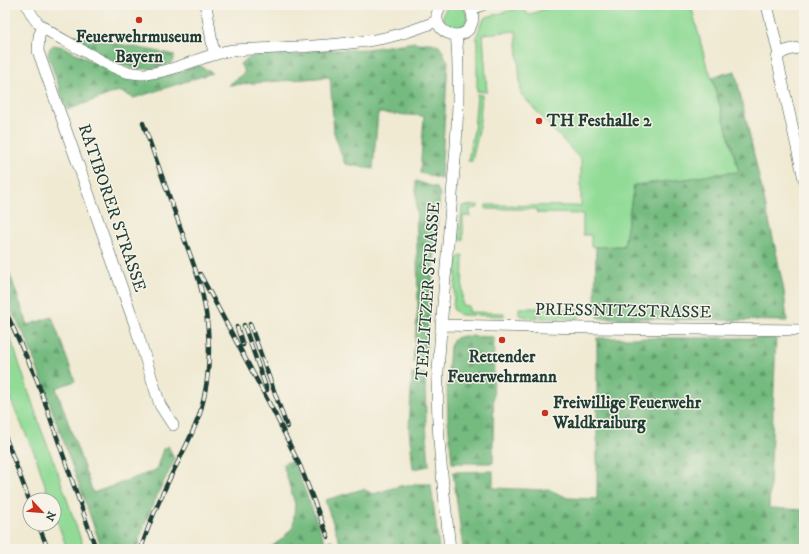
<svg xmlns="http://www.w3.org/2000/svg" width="809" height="554" font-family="'IM FELL DW Pica',serif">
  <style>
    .grass { fill: #92db97; stroke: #588c66 }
    .forest { fill: url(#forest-firs); stroke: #4a7c5a }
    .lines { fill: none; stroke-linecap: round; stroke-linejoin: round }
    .minor-casing { stroke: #3e574c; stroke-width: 12 }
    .minor { stroke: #fff; stroke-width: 11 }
    .rail-casing { stroke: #1f3d34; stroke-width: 4.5 }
    .rail { stroke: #f7f3e8; stroke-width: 3; stroke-dasharray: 9; stroke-linecap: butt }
    .poi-dot { fill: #c8321e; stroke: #f7f3e8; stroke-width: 1.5 }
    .labels { text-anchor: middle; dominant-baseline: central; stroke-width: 3; stroke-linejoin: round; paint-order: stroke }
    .poi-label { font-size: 17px; font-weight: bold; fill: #1f3d34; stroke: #f7f3e8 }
    .street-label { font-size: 17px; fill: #1f3d34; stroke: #f7f3e8 }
  </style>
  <defs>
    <pattern id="forest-firs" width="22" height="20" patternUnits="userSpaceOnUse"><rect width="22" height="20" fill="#75bb80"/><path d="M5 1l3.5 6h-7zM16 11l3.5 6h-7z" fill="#5f996a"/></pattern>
  </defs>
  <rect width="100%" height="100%" fill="#f7f3e8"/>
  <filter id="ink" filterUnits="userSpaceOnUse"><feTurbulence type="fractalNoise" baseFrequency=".025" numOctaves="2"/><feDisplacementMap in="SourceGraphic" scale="8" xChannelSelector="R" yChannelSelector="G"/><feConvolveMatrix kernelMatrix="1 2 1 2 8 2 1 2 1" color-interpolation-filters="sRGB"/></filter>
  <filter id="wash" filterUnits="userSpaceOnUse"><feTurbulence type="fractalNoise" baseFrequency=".012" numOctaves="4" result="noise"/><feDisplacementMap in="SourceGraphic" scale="16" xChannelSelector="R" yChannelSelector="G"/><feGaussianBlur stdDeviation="0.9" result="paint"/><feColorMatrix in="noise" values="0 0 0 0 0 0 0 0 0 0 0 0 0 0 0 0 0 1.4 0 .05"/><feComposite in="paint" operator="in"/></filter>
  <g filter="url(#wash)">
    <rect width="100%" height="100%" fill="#f0ead3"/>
    <path class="grass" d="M 555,5 L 576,6 L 580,5 L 691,5 L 707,67 L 710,72 L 739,172 L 716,174 L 686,179 L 634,185 L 624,246 L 596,247 L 591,246 L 591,235 L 583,235 L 583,214 L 537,213 L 536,209 L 486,209 L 486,205 L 581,206 L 581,160 L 521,94 L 516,31 L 483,34 L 487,92 L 477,91 L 477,35 L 481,24 L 484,19 L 487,17 L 519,8 L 524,8 L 528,15 Z
      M443 17a12 12 0 1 1 24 0a12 12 0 1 1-24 0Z
      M 477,94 L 482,95 L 479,130 L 472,161 L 468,161 L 474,130 Z
      M 478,205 L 478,208 L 470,209 L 470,216 L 463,216 L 463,241 L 461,240 L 459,237 L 462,206 Z
      M 463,255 L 462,305 L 469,306 L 469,312 L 504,313 L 504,316 L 462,315 L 458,314 L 453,309 L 457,261 L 459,257 Z
      M 519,308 L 538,308 L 538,319 C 531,318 525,316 519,315 Z
      M 541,308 L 582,309 L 583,309 L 583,312 L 577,319 L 541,318 Z
      M 5,321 L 41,429 L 57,470 L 84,549 L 67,549 L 54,512 L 54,500 L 50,500 L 36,457 L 5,387 Z"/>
    <path class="forest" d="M 75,35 L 175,55 L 173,60 L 170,64 C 162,66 152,69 143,69 C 121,70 89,48 70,37 Z
      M 415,42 C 423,46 430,39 440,47 C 444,51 444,57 448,61 L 441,179 L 420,173 L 424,116 L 378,113 L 373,169 L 345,164 L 334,133 L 330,77 L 229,85 L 245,72 L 240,64 L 257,53 L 288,52 L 291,55 L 305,54 L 307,51 L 367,49 Z
      M 54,45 L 64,47 L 97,64 L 159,77 L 174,74 L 199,65 L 212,73 L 134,98 L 119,91 L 67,110 L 48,55 C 49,50 49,47 54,45 Z
      M 735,71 L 777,256 L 784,291 L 787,321 L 599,318 L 595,310 L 596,247 L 624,246 L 634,185 L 686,179 L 716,174 L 739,172 L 712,77 Z
      M 416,181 L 437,188 L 440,194 L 425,362 L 413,362 L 418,307 Z
      M 5,261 L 28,325 L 52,317 L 75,381 L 56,388 L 93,493 L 156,470 L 163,449 L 168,446 L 175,460 C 160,488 145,518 137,549 L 102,549 L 27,340 L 5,299 Z
      M 464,336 L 494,337 L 493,463 L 452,463 L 448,420 L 447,387 L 450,347 C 452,339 456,337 464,336 Z
      M 597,338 L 776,338 L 769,508 L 804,510 L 804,549 L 463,549 L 453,472 L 493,471 L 493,488 L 550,490 L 568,498 L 597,499 Z
      M 412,374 L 425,374 L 426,422 L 429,466 L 413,469 L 409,429 Z
      M 293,460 L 325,542 L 332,540 L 335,549 L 268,549 L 281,540 L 293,527 L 295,504 L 283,464 Z
      M 416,484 L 431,484 L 439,549 L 342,549 L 325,500 L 363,489 L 373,494 L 400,486 Z"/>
  </g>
  <g filter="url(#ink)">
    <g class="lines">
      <defs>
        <path id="minor" d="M 27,5 C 30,12 33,18 38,23 C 50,34 66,41 80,49 C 95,57 110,67 126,72 C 132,73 139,74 144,74 C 175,72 202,55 233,50 C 277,48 322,47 367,41 C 391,38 415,30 437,21
          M 206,5 L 214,55
          M 441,5 C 424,31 464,47 472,23 C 474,16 472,10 468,5
          M 767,5 L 779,55
          M 471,9 L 482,5
          M 43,27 L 39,36 L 38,51 L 135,325 L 160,405 L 173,425
          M 804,47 C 795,49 781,49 777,58 L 804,179
          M 441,325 L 587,328 L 804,330
          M 450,549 C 444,490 435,430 438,371 C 442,312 447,254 452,195 C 455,165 457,135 458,105 C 458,81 459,58 456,35"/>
      </defs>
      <use href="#minor" class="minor-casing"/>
      <use href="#minor" class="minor"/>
      <defs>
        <path id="rail" d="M 200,274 L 275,414 L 301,468 L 328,537
          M 5,310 L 37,380 L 96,549
          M 250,324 L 287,427
          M 244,325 L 267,390
          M 237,327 L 243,345
          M 5,436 L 30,502
          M 38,524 L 48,549
          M 141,549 C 148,526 158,503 168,482 C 179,459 192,437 200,413 C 213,370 211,323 199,281 C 193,261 185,241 178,221 C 166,188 155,156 143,123"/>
      </defs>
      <use href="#rail" class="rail-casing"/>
      <use href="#rail" class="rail"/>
    </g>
  </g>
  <g class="poi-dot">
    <circle cx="139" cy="20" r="4"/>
    <circle cx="539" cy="121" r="4"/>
    <circle cx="502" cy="340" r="4"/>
    <circle cx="545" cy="413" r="4"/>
  </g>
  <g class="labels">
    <g class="poi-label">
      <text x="139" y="37">Feuerwehrmuseum<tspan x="139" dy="20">Bayern</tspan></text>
      <text x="547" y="121" text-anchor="start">TH Festhalle 2</text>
      <text x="502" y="357">Rettender<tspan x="502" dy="20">Feuerwehrmann</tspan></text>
      <text x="553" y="403" text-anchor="start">Freiwillige Feuerwehr<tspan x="553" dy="20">Waldkraiburg</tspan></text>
    </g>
    <g class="street-label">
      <text transform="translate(112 208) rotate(71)">RATIBORER STRASSE</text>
      <text transform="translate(428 291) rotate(-86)">TEPLITZER STRASSE</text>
      <text transform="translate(623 311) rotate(1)">PRIESSNITZSTRASSE</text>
    </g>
  </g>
  <rect width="809" height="554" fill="none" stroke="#f7f3e8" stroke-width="20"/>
  <g transform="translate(42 512) rotate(116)"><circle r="19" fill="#f7f3e8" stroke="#a1aaa0"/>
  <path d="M0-3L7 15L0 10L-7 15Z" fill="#c8321e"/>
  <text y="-6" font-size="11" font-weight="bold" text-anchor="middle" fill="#1f3d34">N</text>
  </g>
</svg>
